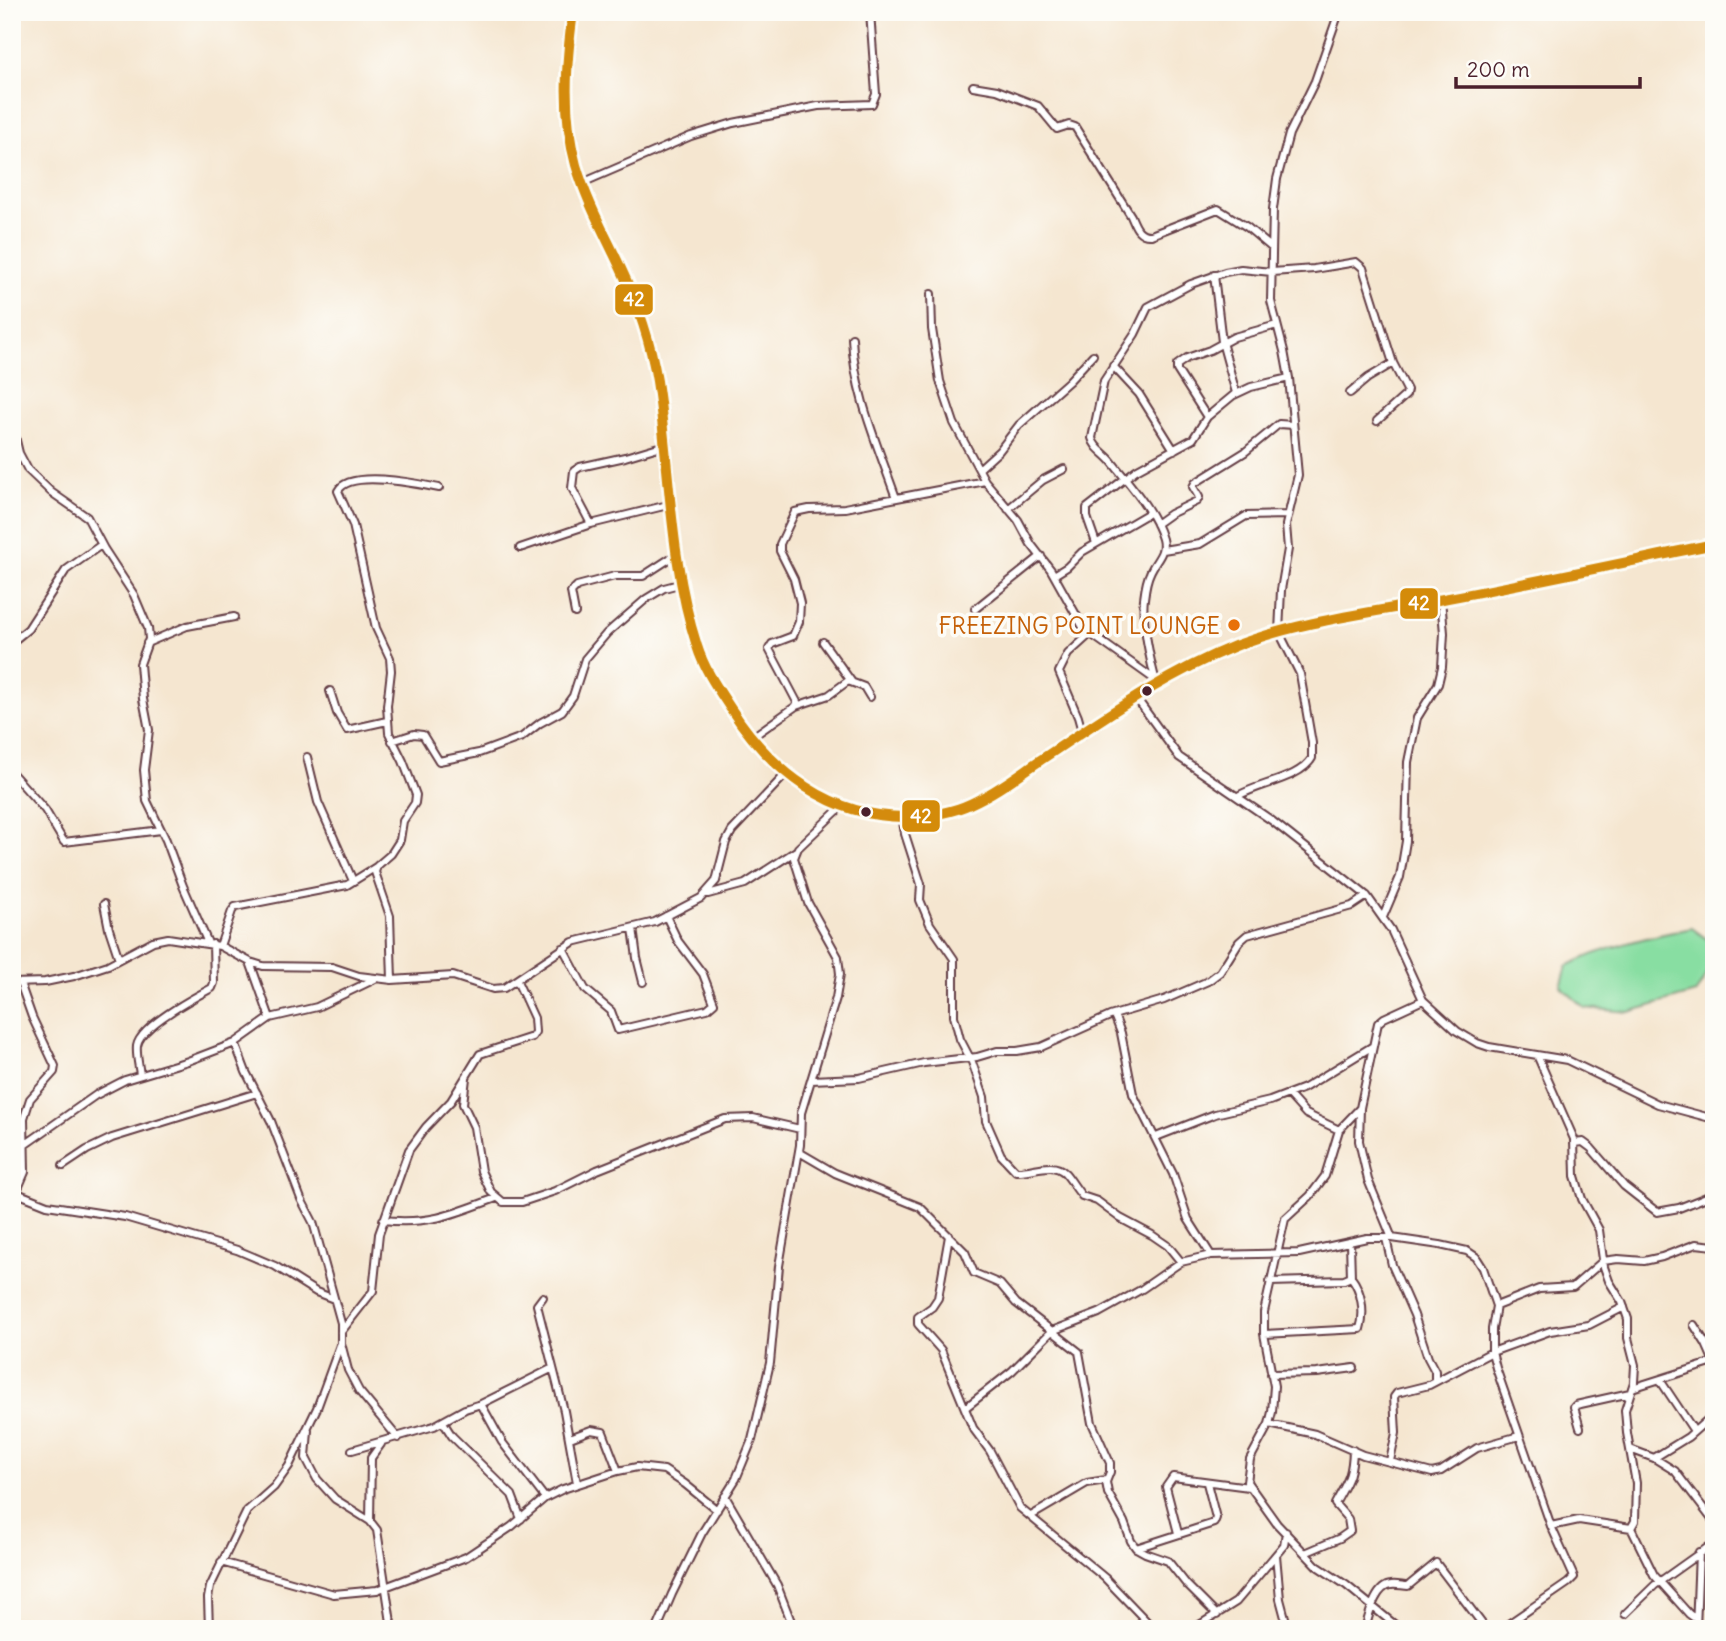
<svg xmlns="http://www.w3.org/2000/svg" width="1726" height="1641" font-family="Delius,sans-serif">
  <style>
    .green { fill: #88dea2; stroke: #697e66; stroke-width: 2 }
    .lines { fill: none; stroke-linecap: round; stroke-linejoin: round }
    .minor-casing { stroke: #643d44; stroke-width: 10 }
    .major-casing { stroke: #643d44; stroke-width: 11 }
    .minor { stroke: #fff; stroke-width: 6 }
    .major { stroke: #fff; stroke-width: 8 }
    .bus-1-casing { stroke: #fdfcf7; stroke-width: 16 }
    .bus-1 { stroke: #d48b09; stroke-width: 10 }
    .food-dot { fill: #e8710a; stroke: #fdfcf7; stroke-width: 2.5 }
    .bus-dot { fill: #4a1f2b; stroke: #fdfcf7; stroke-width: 2.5 }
    .labels { text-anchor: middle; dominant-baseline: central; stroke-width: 7; stroke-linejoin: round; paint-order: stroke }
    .food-label { font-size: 23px; fill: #c56008; stroke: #fdfcf7; text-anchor: end }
    .line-badge { stroke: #fdfcf7; stroke-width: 2.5 }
    .badge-label { font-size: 19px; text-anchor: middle; font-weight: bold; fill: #fff }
  </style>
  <rect width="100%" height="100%" fill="#fdfcf7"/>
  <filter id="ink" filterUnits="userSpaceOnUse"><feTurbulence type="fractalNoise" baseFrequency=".0143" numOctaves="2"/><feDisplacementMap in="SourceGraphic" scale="14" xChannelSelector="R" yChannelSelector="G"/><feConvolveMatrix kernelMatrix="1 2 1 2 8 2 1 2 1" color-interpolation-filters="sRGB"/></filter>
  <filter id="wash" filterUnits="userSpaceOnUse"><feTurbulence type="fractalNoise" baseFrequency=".00686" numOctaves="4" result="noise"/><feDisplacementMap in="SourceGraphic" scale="28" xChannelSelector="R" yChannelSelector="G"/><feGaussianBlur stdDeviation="1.57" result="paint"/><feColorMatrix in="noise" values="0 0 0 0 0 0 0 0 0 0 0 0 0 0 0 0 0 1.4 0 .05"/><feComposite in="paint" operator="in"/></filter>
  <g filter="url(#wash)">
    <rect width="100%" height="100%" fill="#f5e6d0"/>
    <path class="green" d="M 1692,928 L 1712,943 L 1712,965 L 1696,993 L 1629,1012 L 1585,1008 L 1561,987 L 1567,966 C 1607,946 1648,937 1692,928 Z"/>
  </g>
  <g filter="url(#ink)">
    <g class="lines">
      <defs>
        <path id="minor" d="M 973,86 L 997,90 L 1038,106 L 1057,129 L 1069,125 L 1075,127 L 1131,216 C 1135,225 1138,236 1151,235 L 1218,209 L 1247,227 L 1272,248
          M 582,183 L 691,136 L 733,123 L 818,106 L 872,104 L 876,94 L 870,12
          M 931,294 L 932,329 L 940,381 L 954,423 L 985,481 L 1018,520 L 1031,544 L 1051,570 L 1084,629 L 1154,679
          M 852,338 C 854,394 878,446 896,498
          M 1113,366 L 1139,394 L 1174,450
          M 1350,393 L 1368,378 L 1393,363
          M 1234,395 L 1251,387 L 1289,378
          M 1207,417 L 1177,370 L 1177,365 L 1187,358 L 1210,350 L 1234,337 L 1277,325
          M 12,424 L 19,453 L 28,470 L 51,492 L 87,517 L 104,549 L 134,595 L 148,628 L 149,639 L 140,664 L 143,699 L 149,730 L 144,770 L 147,801 L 166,840 L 183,886 L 208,943
          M 979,469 L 999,451 L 1019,425 L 1069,381 L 1093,355
          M 1008,509 L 1043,480 L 1064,469
          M 591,524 L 572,488 L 574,471 L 580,467 L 625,457 L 665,445
          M 1156,524 L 1170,514 L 1197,501 L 1199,497 L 1193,487 L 1195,483 L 1245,452 L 1279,424 L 1293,425
          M 1096,543 L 1087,517 L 1087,508 L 1136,470 L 1193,439 L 1207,417 L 1236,393 L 1222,342 L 1214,275
          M 520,548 L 591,524 L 672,504
          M 1163,550 L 1200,544 L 1246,516 L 1288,515
          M 1054,575 L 1067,567 L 1082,552 L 1149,513
          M 975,609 L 1041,556
          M 575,613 L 571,592 L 577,586 L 615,576 L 643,576 L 677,554
          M 12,642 L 28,629 L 66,570 L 101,545
          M 823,642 L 851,681
          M 147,643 L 187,626 L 234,617
          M 1157,685 C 1151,665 1141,619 1144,599 C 1145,591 1146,581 1150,573 C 1155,560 1166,554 1162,539 C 1154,511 1130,485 1112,462 C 1106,454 1094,448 1092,438 L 1104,381 L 1135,334 L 1148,307 L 1191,284 L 1225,272 L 1241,269 L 1272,272 L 1314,269 L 1356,262 L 1363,268 L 1393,363 L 1407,390 L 1406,395 L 1377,421
          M 330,691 L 337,713 L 347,730 L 387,721
          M 1137,699 L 1179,757 L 1271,820 L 1367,896 L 1391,930 L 1423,1000 L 1457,1031 L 1477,1043 L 1489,1047 L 1567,1060 L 1658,1104 L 1714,1119
          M 796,706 L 829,695 L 848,681 L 864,687 L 870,697
          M 1083,735 L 1078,717 L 1059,672 L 1068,654 L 1090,634
          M 751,738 L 796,706 L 797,702 L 769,649 L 772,644 L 793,636 L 799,622 L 800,603 L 794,579 L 780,551 L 780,544 L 795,512 L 809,509 L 845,508 L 985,481
          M 392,741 L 414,734 L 423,735 L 439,761 L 479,753 L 522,737 L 540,723 L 562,711 L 573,696 L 585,659 L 607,633 L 646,599 L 664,588 L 683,583
          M 307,757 L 318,802 L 353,881
          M 12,773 L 45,810 L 64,842 L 161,830
          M 1238,796 C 1259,783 1300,779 1312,758 L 1312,743 L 1300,674 L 1279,632 L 1281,590 L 1288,549 L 1286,525 L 1298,475 L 1289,378 L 1284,351 L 1271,301 L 1273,209 L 1277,179 L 1289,134 L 1315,81 L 1339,12
          M 902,816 L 905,834 L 921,884 L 920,900 L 930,924 L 954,959 L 954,1016 L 960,1039 L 972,1062 L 984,1097 L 986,1121 L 1001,1155 L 1016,1171 C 1033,1172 1052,1160 1065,1173 C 1071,1180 1076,1189 1082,1196 L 1097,1201 L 1120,1218 L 1152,1235 L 1168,1246 L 1181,1262
          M 708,894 L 745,884 L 796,851
          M 104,904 L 109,929 L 119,959
          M 1383,917 L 1400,877 L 1406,841 L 1408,762 L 1417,718 L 1438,684 L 1442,667 L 1444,633 L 1441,599
          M 633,928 L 637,958 L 643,982
          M 220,946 L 232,911 L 235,907 L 347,885 L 376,867
          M 563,948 L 585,989 L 611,1011 L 618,1030 L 707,1009 L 714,1003 L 703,974 L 678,941 L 666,916
          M 250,962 L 270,1018
          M 392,980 L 390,916 L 375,872 L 377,866 L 391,854 L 400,840 L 403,821 L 415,803 L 416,795 L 403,761 L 389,733 L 387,706 L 391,671 L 390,658 L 376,628 L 353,525 L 338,491 C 349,469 419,484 439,488
          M 12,983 L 45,982 L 74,976 L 108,965 L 153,941 L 168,938 L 220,946 L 250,962 L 263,966 L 332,967 L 359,976 L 392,980 L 453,976 L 493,989 L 504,988 L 573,942 L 655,922 L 701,898 L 716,881 L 726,842 L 732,831 L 785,775
          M 1114,1015 L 1121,1033 L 1133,1094 L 1173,1174 L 1188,1219 L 1211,1255
          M 235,1043 L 246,1072 L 271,1121 L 301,1199 L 313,1222 L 341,1323 L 341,1343 L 348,1370 L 359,1391 L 398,1438
          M 1537,1055 L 1574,1139 L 1575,1176 L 1582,1199 L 1599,1230 L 1604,1267 L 1609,1281 L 1622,1302 L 1628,1319 L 1628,1338 L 1635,1365 L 1634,1382 L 1625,1410 L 1627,1433 L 1636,1483 L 1635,1521 L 1631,1528 L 1579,1520 L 1551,1526
          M 140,1075 C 139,1066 136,1055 137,1046 C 140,1026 195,997 212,988 L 214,983 L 213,944
          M 466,1078 L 463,1104 L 474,1127 L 481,1171 L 491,1192 L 503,1202 L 522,1202 L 555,1191 L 597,1170 L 725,1119 L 753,1118 L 800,1129
          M 811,1080 L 859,1078 L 924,1063 L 977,1057 L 997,1051 L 1017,1051 L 1041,1047 L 1110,1016 L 1164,1000 L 1208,981 L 1220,972 L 1239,942 L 1247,935 L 1352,906 L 1367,896
          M 1288,1094 L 1306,1114 L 1339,1130
          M 1360,1108 L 1339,1130 L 1325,1176 L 1310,1196 L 1285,1219 L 1264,1312 L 1264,1334 L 1274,1386 L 1272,1412 L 1269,1424 L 1250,1459 L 1247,1482 L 1277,1524 L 1317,1566 L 1346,1585 L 1400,1629
          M 1156,1137 L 1215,1114 L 1270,1101 L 1304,1088 L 1373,1046
          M 1574,1143 L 1583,1142 L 1591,1148 L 1624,1186 L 1657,1212 L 1679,1208 L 1714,1194
          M 26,1144 L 96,1095 L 125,1080 L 188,1061 L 235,1043 L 270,1018 L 317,1007 L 375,979
          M 799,1152 L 835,1173 L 920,1207 L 965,1252 L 974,1273 L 1000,1284 L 1016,1303 L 1079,1352 L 1092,1423 L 1110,1463 L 1110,1472 L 1106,1482 L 1108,1493 L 1124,1522 L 1131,1541 L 1136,1548 L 1145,1553 L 1168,1561 L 1187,1585 L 1217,1615
          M 63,1166 L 87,1150 L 112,1138 L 257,1093
          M 12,1191 L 47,1205 L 125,1217 L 237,1250 L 275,1266 L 316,1292 L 334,1299
          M 16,1193 L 25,1172 L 24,1118 L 30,1099 L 54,1072 L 55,1066 L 32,1017 L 20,983
          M 383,1220 C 429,1225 454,1214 496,1198
          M 949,1236 L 938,1298 L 932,1307 L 918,1317 L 918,1324 L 941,1350 L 973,1428 L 990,1451 L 1020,1508 L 1105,1578 L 1154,1629
          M 1386,1238 L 1392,1265 L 1414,1315 L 1428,1358 L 1435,1371 L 1435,1381
          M 1392,1238 L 1368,1180 L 1359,1141 L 1360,1108 L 1378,1023 L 1384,1018 L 1423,1000
          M 1270,1282 L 1344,1280 L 1351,1277 L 1350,1242
          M 543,1297 L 537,1305 L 564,1411 L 577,1483
          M 1496,1306 L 1539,1289 L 1573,1287 L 1603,1261 L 1618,1259 L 1644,1261 L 1662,1257 L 1696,1244 L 1714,1246
          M 1694,1325 L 1706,1344 L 1714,1362
          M 341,1332 L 373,1291 L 379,1234 L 409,1150 L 426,1127 L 451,1101 L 480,1054 L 532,1037 L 535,1032 L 534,1018 L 517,981
          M 1264,1334 L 1360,1329 C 1365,1313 1362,1291 1351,1277
          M 1271,1374 L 1317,1373 L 1354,1368
          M 1660,1380 L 1694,1431
          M 1632,1388 L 1714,1362
          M 481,1404 L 502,1442 L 545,1498
          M 965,1408 L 1012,1371 L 1052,1331 L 1099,1313 L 1142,1289 L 1181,1262 L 1211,1255 L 1299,1253 L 1367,1238 L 1392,1238 L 1440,1245 L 1467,1251 L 1476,1257 L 1483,1268 L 1496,1306 L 1492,1329 L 1492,1352 L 1496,1368 L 1551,1526 L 1574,1577 L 1568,1583 L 1501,1629
          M 443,1422 L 452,1436 L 512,1495 L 521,1519
          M 1269,1424 L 1315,1434 L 1363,1455 L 1432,1473 L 1441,1471 L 1477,1448 L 1519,1436
          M 1580,1428 L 1574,1407 L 1576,1405 L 1630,1393
          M 308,1430 L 306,1458 L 317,1479 L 335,1499 L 370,1521 L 377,1530 L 392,1629
          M 570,1438 L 591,1430 L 603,1432 L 618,1471
          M 1630,1449 L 1654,1458 L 1675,1471 L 1714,1522
          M 352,1450 L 434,1426 L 465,1409 L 481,1404 L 553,1368
          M 1654,1458 L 1688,1437 L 1714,1414
          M 1390,1461 L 1396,1433 L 1394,1397 L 1397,1393 L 1429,1385 L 1492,1352 L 1550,1331 L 1589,1325 L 1624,1307
          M 725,1496 L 777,1585 L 794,1629
          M 1031,1516 L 1087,1483 L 1106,1480
          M 370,1521 L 371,1458 L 381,1444
          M 1631,1528 L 1654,1575 L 1689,1614 L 1696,1619
          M 1178,1533 L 1166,1487 L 1173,1477 L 1249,1487
          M 1136,1548 L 1214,1523 L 1216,1518 L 1207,1483
          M 1305,1553 L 1340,1538 L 1350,1531 L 1348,1519 L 1335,1504 C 1347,1481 1352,1478 1353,1450
          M 1276,1555 L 1280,1599 L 1288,1629
          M 221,1562 L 334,1594 L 377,1590 L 466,1557 L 511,1527 L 545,1498 L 563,1489 L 618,1471 L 637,1467 L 664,1470 L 685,1484 L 717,1510
          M 1625,1614 L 1655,1585 L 1714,1543
          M 209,1629 L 208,1598 L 210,1587 L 247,1511 L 274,1487 L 289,1466 L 317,1408 L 340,1345
          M 657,1629 L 672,1594 L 702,1533 L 736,1479 L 752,1440 L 770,1363 L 779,1266 L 800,1145 L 801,1113 L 836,998 L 840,974 L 838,957 L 808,903 L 794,858 L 798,848 L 841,807
          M 1193,1629 L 1236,1602 L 1284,1545 L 1286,1532
          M 1365,1629 C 1369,1616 1375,1586 1391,1585 C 1396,1584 1403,1586 1408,1586 L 1436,1563 L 1486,1629
          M 1696,1629 L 1699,1552"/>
        <path id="major" d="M 573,12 C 566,57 563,102 572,148 C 581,195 608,238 627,281 C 644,318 654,354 659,394 C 667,457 671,521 683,583 C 688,610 692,637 703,662 C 712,682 725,699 736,717 C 761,753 788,782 828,801 C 869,820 928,823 970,804 C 994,792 1017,776 1039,761 C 1103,721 1164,674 1235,646 C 1300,621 1369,612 1438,600 C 1530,582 1622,563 1714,544"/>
      </defs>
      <use href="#minor" class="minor-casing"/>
      <use href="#major" class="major-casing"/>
      <use href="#minor" class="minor"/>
      <use href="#major" class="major"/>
      <defs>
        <path id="bus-1" d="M 573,12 C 566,63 562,115 576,165 C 588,206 610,243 627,282 C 643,318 654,355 659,395 C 670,477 671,567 697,646 C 704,669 718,689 731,709 C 772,772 831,818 908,817 C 930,816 951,813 970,804 C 995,793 1017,776 1039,761 C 1102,719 1165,674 1235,646 C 1300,621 1370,613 1438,600 C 1530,583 1622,563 1714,544"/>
      </defs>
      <use href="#bus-1" class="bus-1-casing"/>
      <use href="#bus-1" class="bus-1"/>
    </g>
  </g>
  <circle class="food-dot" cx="1234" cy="625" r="7"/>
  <g class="bus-dot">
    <circle cx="1147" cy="691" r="6"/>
    <circle cx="866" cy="812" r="6"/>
  </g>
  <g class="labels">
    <g class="food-label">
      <text x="1220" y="625">FREEZING POINT LOUNGE</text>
    </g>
  </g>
  <g class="line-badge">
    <rect x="614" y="283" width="40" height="33" rx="7" fill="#d48b09"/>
    <rect x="1399" y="587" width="40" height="33" rx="7" fill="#d48b09"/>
    <rect x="901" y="799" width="40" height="34" rx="7" fill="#d48b09"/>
  </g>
  <g class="badge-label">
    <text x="634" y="306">42</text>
    <text x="1419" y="610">42</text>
    <text x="921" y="823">42</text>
  </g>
  <rect width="1726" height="1641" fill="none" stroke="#fdfcf7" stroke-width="42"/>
  <path d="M1456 77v10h184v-10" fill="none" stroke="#4a1f2b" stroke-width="3.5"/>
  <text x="1467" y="77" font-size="21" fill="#4a1f2b" stroke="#fdfcf7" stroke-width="5" paint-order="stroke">200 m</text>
</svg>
